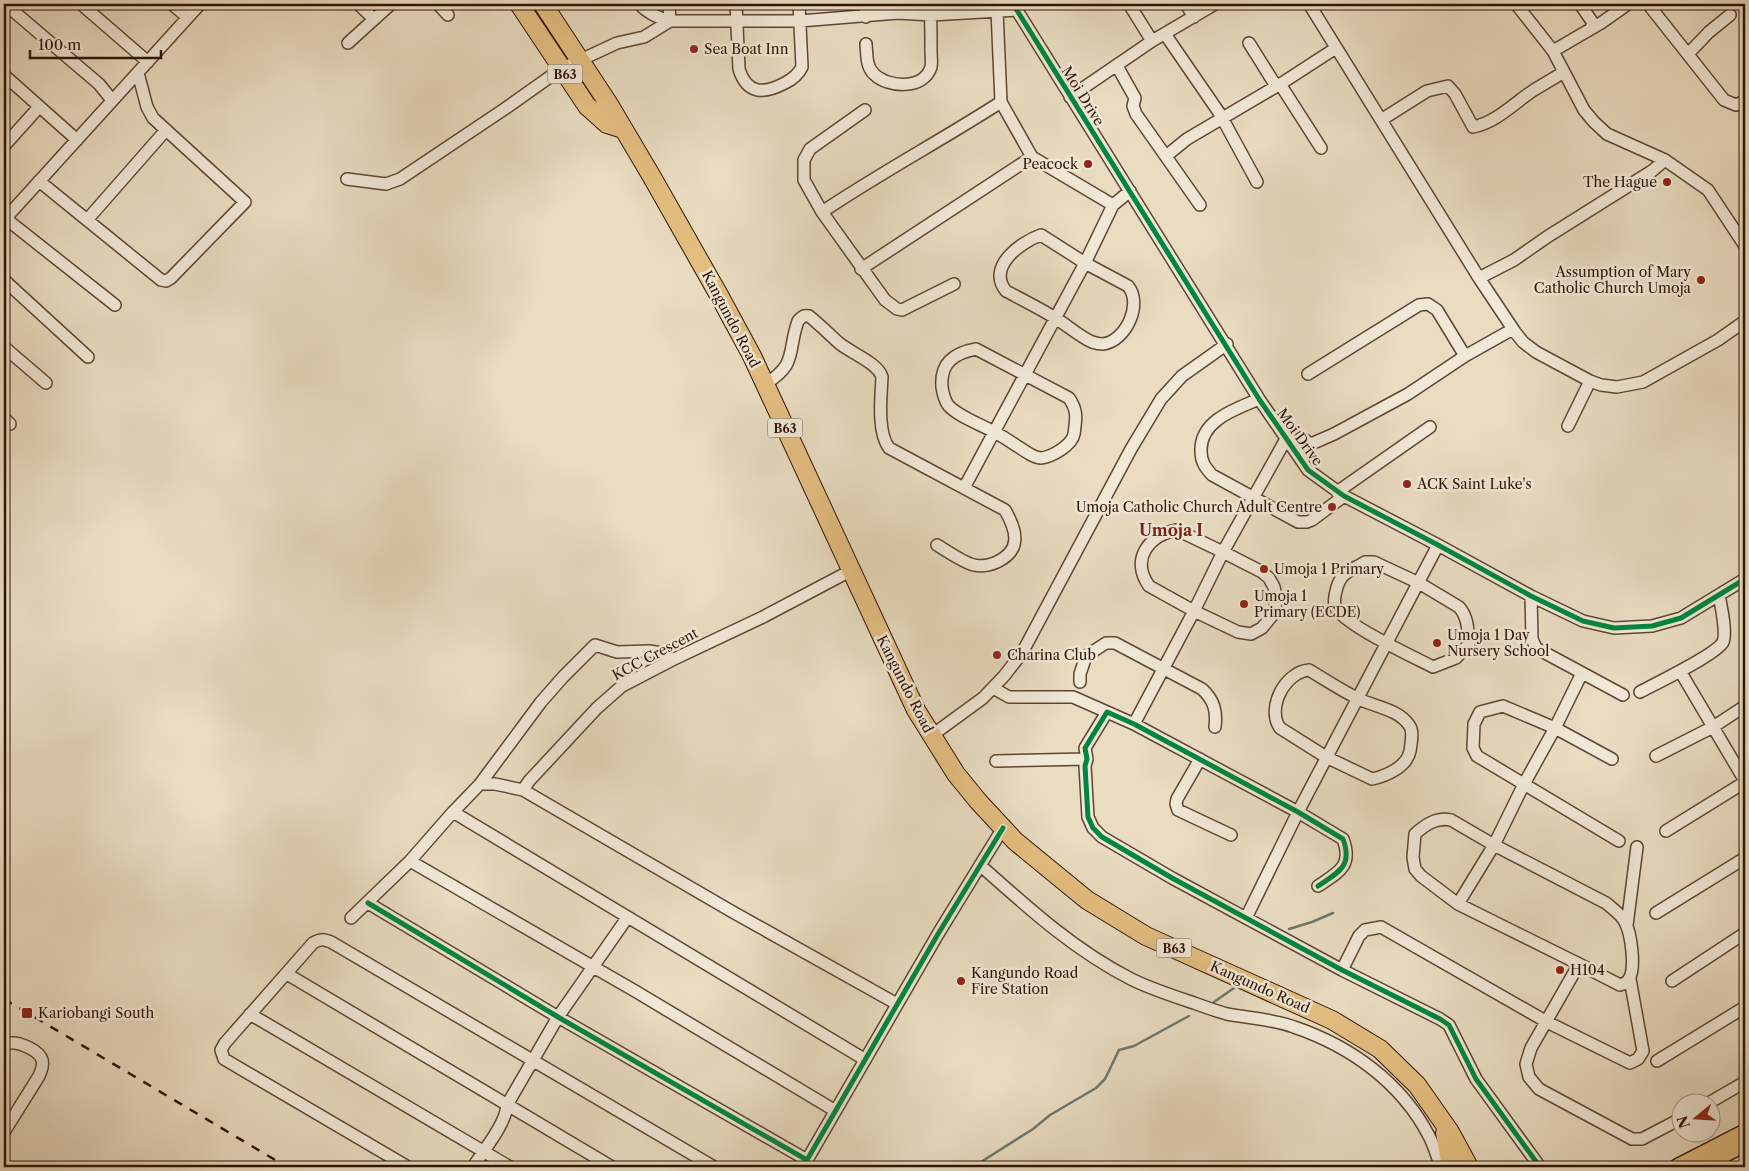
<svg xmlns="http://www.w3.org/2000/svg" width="1749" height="1171" font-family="'Libre Caslon Text',serif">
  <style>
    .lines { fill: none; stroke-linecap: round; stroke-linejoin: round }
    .stream { stroke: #6d786d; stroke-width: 2.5 }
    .minor-casing { stroke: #5e4632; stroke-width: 14 }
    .major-casing { stroke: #2f1402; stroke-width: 18 }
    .highway-casing { stroke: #2f1402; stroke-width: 20 }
    .minor { stroke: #f1e8d7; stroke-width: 11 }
    .major { stroke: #e4be80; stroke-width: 15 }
    .highway { stroke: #e4be80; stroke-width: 18 }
    .rail { stroke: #2f1402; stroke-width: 2.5; stroke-dasharray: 9 9; stroke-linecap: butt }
    .cycleway-casing { stroke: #f1e8d7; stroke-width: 8 }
    .cycleway { stroke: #00873e; stroke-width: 5 }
    .poi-dot { fill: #8f2418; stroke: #f1e8d7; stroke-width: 2 }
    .labels { text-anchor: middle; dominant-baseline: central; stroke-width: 5; stroke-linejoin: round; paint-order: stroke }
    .shield { fill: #f1e8d7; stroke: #695442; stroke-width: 1 }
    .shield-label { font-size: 12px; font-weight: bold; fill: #2f1402 }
    .poi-label { font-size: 14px; fill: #2f1402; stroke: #f1e8d7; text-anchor: start }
    .street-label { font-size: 14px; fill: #2f1402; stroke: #f1e8d7 }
    .quarter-label { font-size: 16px; font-weight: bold; fill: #7a1f14; stroke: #f1e8d7 }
  </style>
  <rect width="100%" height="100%" fill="#e9dcc1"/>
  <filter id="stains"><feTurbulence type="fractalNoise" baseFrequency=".004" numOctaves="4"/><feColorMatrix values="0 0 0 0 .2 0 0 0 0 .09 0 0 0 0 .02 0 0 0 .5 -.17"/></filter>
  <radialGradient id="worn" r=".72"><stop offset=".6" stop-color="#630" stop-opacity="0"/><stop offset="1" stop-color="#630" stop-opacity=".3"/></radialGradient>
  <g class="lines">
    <path class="stream" d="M 1289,929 L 1312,922 L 1333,913
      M 1214,1002 L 1234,988
      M 973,1167 L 1033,1129 L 1050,1115 L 1096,1088 L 1105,1079 L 1119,1050 L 1134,1046 L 1189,1016"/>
    <defs>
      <path id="minor" d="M 5,4 L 99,84 L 112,100
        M 81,4 L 148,62
        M 172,4 L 187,17
        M 358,4 L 374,19
        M 438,4 L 448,15
        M 639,4 C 648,13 657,18 670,21 L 800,21 L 898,13 L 931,15 L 1017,10
        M 736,4 L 739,69 C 747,95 764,94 785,83 C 793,79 798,75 802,67 L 799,4
        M 865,4 L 866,17
        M 1013,4 L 1259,399 L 1308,470 L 1344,496 L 1438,545 L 1531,596 L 1583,621 L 1614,628 L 1652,626 L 1681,618 L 1745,579
        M 1129,4 L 1152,41
        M 1186,4 L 1194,17
        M 1516,4 L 1553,51 L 1584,110 L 1594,122 L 1607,134 L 1665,160 L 1708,190 L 1745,246
        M 1580,4 L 1593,23 L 1591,28
        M 1648,4 L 1724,100 L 1736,105 L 1745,101
        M 1311,7 L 1479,278 L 1515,332 L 1523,342 L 1536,352 L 1590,381
        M 997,11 L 1001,102 L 1032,157 L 1113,205 L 1130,191
        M 1165,34 L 1220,114 L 1257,182
        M 348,43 L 391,4
        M 1249,43 L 1276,86
        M 866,44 C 867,54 866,67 874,74 C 888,88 924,90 931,67 C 932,62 931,56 931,51 C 931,35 931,19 930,4
        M 1553,51 L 1601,23 L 1628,4
        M 1688,54 L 1709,32 L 1730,15
        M 1117,66 L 1135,98 L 1133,106 L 1136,114 L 1200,205
        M 4,75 L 77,140
        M 1280,84 L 1321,148
        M 1070,97 L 1152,41 L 1215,4
        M 1381,120 L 1427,91 L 1448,86 L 1455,94 L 1473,127 C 1497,122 1514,103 1534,90 C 1544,84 1554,78 1564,72
        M 4,146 L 39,107
        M 1166,156 L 1187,139 L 1282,83 L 1336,48
        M 347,179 L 386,184 L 400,179 L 506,108 L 561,69 L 617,43 L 644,37 L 670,21 L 669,4
        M 39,181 L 161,280 L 166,281 L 171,278 L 245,202 L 153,118 L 147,107 L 138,73
        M 822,212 L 804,180 L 804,160 L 810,149 L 865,110
        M 5,218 L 115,305
        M 4,220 L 200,4
        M 87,220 L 166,130
        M 1041,235 L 1085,263 L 1128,286 C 1143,304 1126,341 1103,344 C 1100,344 1095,343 1092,342 C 1080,337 1068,326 1057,319 C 1041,309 1023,300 1006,291 C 986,267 1021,242 1041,235 Z
        M 861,269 L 1032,157
        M 1479,278 L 1514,260 L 1547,237 L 1652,171 L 1665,160
        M 4,280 L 88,357
        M 954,284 L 902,310 L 897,309 L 885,300 L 822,212 C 880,173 942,140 1001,102
        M 4,347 L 46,383
        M 976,349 L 1069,398 C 1078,411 1076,419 1074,434 C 1072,445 1052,457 1041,458 C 1033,458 1024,450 1017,446 C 1010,441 1002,436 994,432 C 982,425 957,416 948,405 C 944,399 943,394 942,387 C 940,363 954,353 976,349 Z
        M 1465,356 L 1513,329
        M 765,384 C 798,364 787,352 798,321 C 802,317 803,315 809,316 C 819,324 829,334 839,343 C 851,353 878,363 882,377 C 881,397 877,432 889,448 L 1005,510 C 1017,531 1022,550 997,562 C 990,565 982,567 974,565 C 964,563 947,551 937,545
        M 1259,399 C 1236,409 1200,420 1201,451 C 1201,462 1205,467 1212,475 L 1298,522 L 1307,522 L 1312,520 L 1344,496
        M 4,418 L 10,424
        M 1568,426 L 1590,381 L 1601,385 L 1617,387 L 1643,382 L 1718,340 L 1745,321
        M 1291,446 L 1302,438 L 1311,444 L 1334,434 L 1408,394 L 1465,356 L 1437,310 L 1428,304 L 1419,305 L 1308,374
        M 964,488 L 1085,263 L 1113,205
        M 1337,492 L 1430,427
        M 1177,530 L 1223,552 L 1262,572 L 1269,578 L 1274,587 L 1276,596 L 1275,612 L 1262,628 L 1251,634 L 1238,632 L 1194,611 L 1149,586 C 1130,559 1149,535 1177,530 Z
        M 1365,562 L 1374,562 L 1419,583 L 1459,607 C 1468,617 1468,630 1469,644 L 1456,658 L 1433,667 C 1416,658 1338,622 1335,606 C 1333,597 1338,579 1345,574 C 1351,569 1359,566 1365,562 Z
        M 1531,596 L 1532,639 L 1536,648 L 1623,695
        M 1309,670 C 1326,680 1342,691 1359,699 C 1375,707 1398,709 1409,725 C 1414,731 1411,743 1410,751 C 1407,767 1386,776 1372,779 L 1326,757 L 1280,728 C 1266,708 1285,672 1309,670 Z
        M 1680,671 L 1745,781
        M 1080,682 L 1080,674 L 1086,656 L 1106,643 L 1115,643 L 1202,689 C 1214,700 1217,711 1215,727
        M 993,688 L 1009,697 L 1073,697 L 1107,712
        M 1640,692 C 1655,684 1717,654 1723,642 C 1727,632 1721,606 1719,595
        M 1134,724 L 1194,611 L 1223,552 L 1286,439
        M 931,736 L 983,698 L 1004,676 L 1022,653 L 1131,449 L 1161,399 L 1182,376 L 1227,344
        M 1656,756 L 1713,727 L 1745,706
        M 1200,759 L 1177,799 L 1176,804 L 1178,810 L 1231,835
        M 1612,759 L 1555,728 L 1503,706 L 1480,712 L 1474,724 L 1473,748 L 1477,756 L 1619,841
        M 996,761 L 1087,759
        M 480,784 L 541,702 L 563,677 L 595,645 L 617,652 L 649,651 L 662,653 L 672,660
        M 523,790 L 731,911 L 897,1004
        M 453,812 L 480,784 L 495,784 L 523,790 L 529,781 L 597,708 L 622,686 L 672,660 L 763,617 L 850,571
        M 1666,831 L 1745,782
        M 410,861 L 453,812 L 864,1059
        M 980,865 C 1027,907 1074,950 1131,979 C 1151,989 1173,996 1194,1003 C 1205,1007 1216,1011 1227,1014 C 1248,1018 1273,1019 1294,1027 C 1350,1046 1401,1082 1429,1136 C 1434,1145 1437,1157 1441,1167
        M 1318,886 C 1339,872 1353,866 1343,839 L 1298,812 L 1134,724 L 1107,712 L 1085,748 L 1087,759 L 1085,766 L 1088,817 L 1093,828 L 1102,837 L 1172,878 L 1342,970 L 1440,1019 L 1449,1025 L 1476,1079 L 1540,1167
        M 368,903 L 558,1017 L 807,1160 L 938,934 L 1003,828
        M 1458,904 L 1494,845 L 1524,784 L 1555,728 L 1582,673
        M 1656,913 L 1745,858
        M 351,918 L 410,861 L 635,991 L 834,1110
        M 1246,918 L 1298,812 L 1438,545
        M 1627,925 L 1637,847
        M 1579,964 L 1620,985 C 1624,984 1627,983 1629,979 C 1636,968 1631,933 1625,922 C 1621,914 1613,909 1606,903 L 1494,845 L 1451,820 C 1436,817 1425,825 1415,834 L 1413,857 L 1415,869 L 1421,876 L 1458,904 L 1579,964 L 1531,1048 L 1526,1064 L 1529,1077 L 1539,1089 L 1632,1139 L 1642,1139 L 1682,1118
        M 1342,970 L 1359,936 L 1365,930 L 1381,927 L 1547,1022 L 1630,1063 L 1638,1059 L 1643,1051 L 1630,979
        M 287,974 L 612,1167
        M 1672,981 L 1745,933
        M 250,1014 L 510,1167
        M 4,1046 C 5,1045 9,1043 11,1043 C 20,1042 40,1051 42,1060 C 44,1066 41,1070 39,1076 L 4,1132
        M 1657,1061 L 1745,1007
        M 1707,1104 L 1745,1082
        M 408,1167 L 224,1059 L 221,1050 L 225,1043 L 313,943 C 320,939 323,939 331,942 L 714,1167
        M 473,1167 C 483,1151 506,1124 507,1105 L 558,1017 L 627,918"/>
      <path id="major" d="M 1677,1167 L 1745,1132
        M 1699,1167 L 1745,1144"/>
      <path id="highway" d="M 519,4 L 587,106 L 607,124 L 623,129
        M 543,4 L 610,106 L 652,177 L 720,297 L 752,356 L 916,710 L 956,774 L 978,801 L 1015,841 L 1087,900 L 1146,936 L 1332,1020 L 1380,1049 L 1417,1085 L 1450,1132 L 1469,1167
        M 1445,1133 L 1451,1167"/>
    </defs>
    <use href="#minor" class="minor-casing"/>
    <use href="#major" class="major-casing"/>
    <use href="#highway" class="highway-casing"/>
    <use href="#minor" class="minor"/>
    <use href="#major" class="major"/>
    <use href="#highway" class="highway"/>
    <path class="rail" d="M 4,999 L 287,1167"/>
    <defs>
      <path id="cycleway" d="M 1013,4 L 1259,399 L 1308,470 L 1344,496 L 1438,545 L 1531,596 L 1583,621 L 1614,628 L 1652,626 L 1681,618 L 1745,579
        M 1318,886 C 1339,872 1353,866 1343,839 L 1298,812 L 1134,724 L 1107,712 L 1085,748 L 1087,759 L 1085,766 L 1088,817 L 1093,828 L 1102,837 L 1172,878 L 1342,970 L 1440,1019 L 1449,1025 L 1476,1079 L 1540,1167
        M 368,903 L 558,1017 L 807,1160 L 938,934 L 1003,828"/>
    </defs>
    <use href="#cycleway" class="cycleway-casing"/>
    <use href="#cycleway" class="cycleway"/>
  </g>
  <g class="poi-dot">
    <circle cx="694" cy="49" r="5"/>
    <circle cx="1088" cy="164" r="5"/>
    <circle cx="1667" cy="182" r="5"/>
    <circle cx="1701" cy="280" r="5"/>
    <circle cx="1407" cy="484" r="5"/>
    <circle cx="1332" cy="507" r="5"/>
    <circle cx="1264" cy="569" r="5"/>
    <circle cx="1244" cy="604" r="5"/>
    <circle cx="1437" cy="643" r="5"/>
    <circle cx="997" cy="655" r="5"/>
    <circle cx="1560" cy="970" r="5"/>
    <circle cx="961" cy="981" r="5"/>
    <rect x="21" y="1007" width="12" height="12" rx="2.5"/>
  </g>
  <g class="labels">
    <g class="shield">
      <rect x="547.5" y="64.5" width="35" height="19" rx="4"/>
      <rect x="767.5" y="418.5" width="35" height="19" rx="4"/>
      <rect x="1156.5" y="938.5" width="35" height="19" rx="4"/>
    </g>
    <g class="shield-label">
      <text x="565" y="74">B63</text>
      <text x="785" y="428">B63</text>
      <text x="1174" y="948">B63</text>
    </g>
    <g class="poi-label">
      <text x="704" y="49">Sea Boat Inn</text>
      <text x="1078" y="164" text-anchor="end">Peacock</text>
      <text x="1657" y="182" text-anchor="end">The Hague</text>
      <text x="1691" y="272" text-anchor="end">Assumption of Mary<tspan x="1691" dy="16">Catholic Church Umoja</tspan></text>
      <text x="1417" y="484">ACK Saint Luke's</text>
      <text x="1322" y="507" text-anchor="end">Umoja Catholic Church Adult Centre</text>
      <text x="1274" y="569">Umoja 1 Primary</text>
      <text x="1254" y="596">Umoja 1<tspan x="1254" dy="16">Primary (ECDE)</tspan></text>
      <text x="1447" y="635">Umoja 1 Day<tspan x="1447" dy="16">Nursery School</tspan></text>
      <text x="1007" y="655">Charina Club</text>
      <text x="1570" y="970">H104</text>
      <text x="971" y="973">Kangundo Road<tspan x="971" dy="16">Fire Station</tspan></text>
      <text x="38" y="1013">Kariobangi South</text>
    </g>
    <g class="street-label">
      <text transform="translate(1083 96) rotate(58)">Moi Drive</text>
      <text transform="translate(731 319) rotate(62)">Kangundo Road</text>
      <text transform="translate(1300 437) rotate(54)">Moi Drive</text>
      <text transform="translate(655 654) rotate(-28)">KCC Crescent</text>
      <text transform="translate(905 684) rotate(63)">Kangundo Road</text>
      <text transform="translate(1260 987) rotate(24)">Kangundo Road</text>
    </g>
    <g class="quarter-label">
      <text x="1171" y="530">Umoja I</text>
    </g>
  </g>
  <rect width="1749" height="1171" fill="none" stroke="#e9dcc1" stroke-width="20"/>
  <rect x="5" y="5" width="1739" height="1161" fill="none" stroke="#2f1402" stroke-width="2.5"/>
  <rect x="10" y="10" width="1729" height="1151" fill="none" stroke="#2f1402"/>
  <g transform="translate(1696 1118) rotate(252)"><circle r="24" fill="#f1e8d7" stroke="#a39382"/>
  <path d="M0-4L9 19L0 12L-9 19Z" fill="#8f2418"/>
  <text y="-8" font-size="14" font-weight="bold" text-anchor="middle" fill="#2f1402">N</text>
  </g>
  <path d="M30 50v8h131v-8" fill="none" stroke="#2f1402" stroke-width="2.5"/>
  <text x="38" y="50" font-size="15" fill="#2f1402" stroke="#f1e8d7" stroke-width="4" paint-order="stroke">100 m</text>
  <rect width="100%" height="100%" filter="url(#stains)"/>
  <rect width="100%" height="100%" fill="url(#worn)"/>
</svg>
